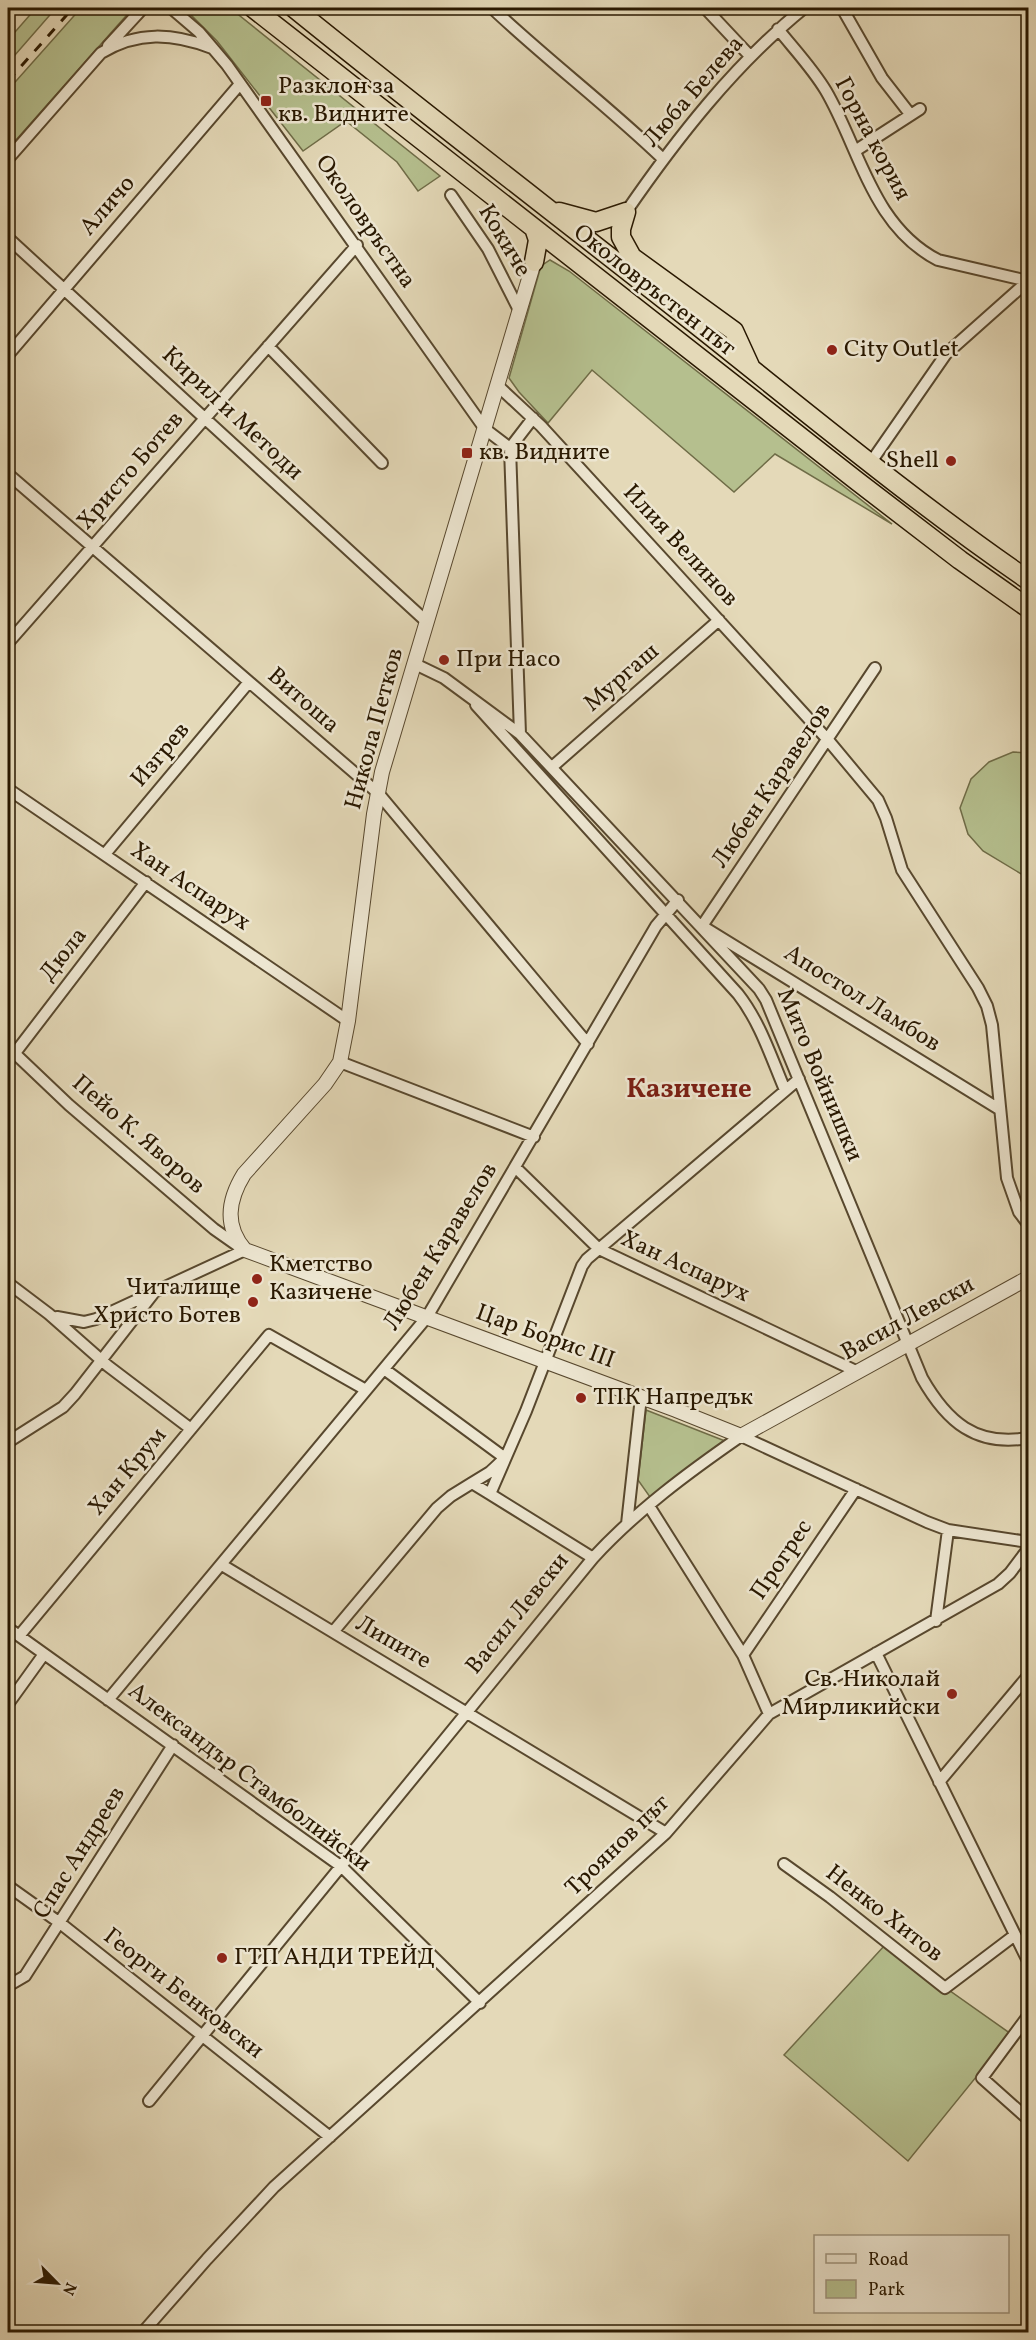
<svg xmlns="http://www.w3.org/2000/svg" width="1036" height="2340" font-family="Vollkorn,serif">
  <style>
    .green { fill: #b5bf8e; stroke: #6f6c47; stroke-width: 1.5 }
    .lines { fill: none; stroke-linecap: round; stroke-linejoin: round }
    .stream { stroke: #6a796c; stroke-width: 3 }
    .minor-casing { stroke: #58482e; stroke-width: 14 }
    .tertiary-casing { stroke: #58482e; stroke-width: 16 }
    .trunk-casing { stroke: #291800; stroke-width: 21 }
    .minor { stroke: #ede6d1; stroke-width: 10 }
    .tertiary { stroke: #ede6d1; stroke-width: 14 }
    .trunk { stroke: #e4d9b8; stroke-width: 18 }
    .rail { stroke: #291800; stroke-width: 3; stroke-dasharray: 10 10; stroke-linecap: butt }
    .poi-dot { fill: #8f2418; stroke: #ede6d1; stroke-width: 2 }
    .labels { text-anchor: middle; dominant-baseline: central; stroke-width: 5; stroke-linejoin: round; paint-order: stroke }
    .poi-label { font-size: 24px; fill: #291800; stroke: #ede6d1; text-anchor: start }
    .street-label { font-size: 24px; fill: #291800; stroke: #ede6d1 }
    .quarter-label { font-size: 27px; font-weight: bold; fill: #7a1f14; stroke: #ede6d1 }
  </style>
  <rect width="100%" height="100%" fill="#e4d9b8"/>
  <filter id="stains"><feTurbulence type="fractalNoise" baseFrequency=".00333" numOctaves="4"/><feColorMatrix values="0 0 0 0 .2 0 0 0 0 .09 0 0 0 0 .02 0 0 0 .5 -.17"/></filter>
  <radialGradient id="worn" r=".72"><stop offset=".6" stop-color="#630" stop-opacity="0"/><stop offset="1" stop-color="#630" stop-opacity=".3"/></radialGradient>
  <path class="green" d="M 36,8 L 56,8 L 8,63 L 8,40 Z
    M 81,8 L 133,8 L 8,149 L 8,90 Z
    M 184,8 L 230,8 L 440,176 L 418,191 L 397,162 L 346,121 L 303,151 L 217,41 Z
    M 550,260 L 569,271 L 892,524 L 775,454 L 734,492 L 592,370 L 548,423 L 519,392 L 509,378 L 541,266 Z
    M 1013,752 L 1028,753 L 1028,878 L 983,851 L 968,834 L 960,808 L 971,779 L 989,762 Z
    M 646,1410 L 725,1441 L 650,1497 L 638,1480 Z
    M 885,1945 L 1011,2034 L 908,2161 L 784,2055 Z"/>
  <g class="lines">
    <path class="stream" d="M 402,2331 L 403,2332"/>
    <defs>
      <path id="minor" d="M 171,8 L 199,32 L 227,65 L 485,429 L 510,448 L 520,734
        M 492,8 C 547,60 608,106 663,159
        M 705,8 L 750,56
        M 842,8 L 882,78 L 910,114
        M 778,29 C 794,49 813,69 826,91 C 860,149 872,226 938,260 L 1028,281
        M 108,46 L 143,8
        M 855,151 L 920,109
        M 8,159 L 101,53 C 138,31 172,33 212,48
        M 451,195 L 488,249 L 519,310
        M 626,212 C 677,138 734,65 804,8
        M 8,238 L 427,622
        M 268,346 L 382,463
        M 8,355 L 240,84
        M 497,385 L 541,426 L 672,569 L 828,740 L 878,800 L 886,818 L 902,870 L 978,988 L 987,1006 L 992,1025 L 1007,1178 L 1019,1212 L 1028,1224
        M 510,448 L 533,418
        M 871,462 L 946,354 L 1028,281
        M 8,474 L 378,793 L 588,1044
        M 8,643 L 357,245
        M 415,664 L 444,678 L 520,734 L 759,989 L 766,1000 L 922,1378 C 947,1422 976,1447 1028,1438
        M 875,668 L 702,926 L 999,1109
        M 476,705 L 738,994 C 760,1022 771,1057 785,1090
        M 552,767 L 719,620
        M 8,789 L 348,1021
        M 105,854 L 249,682
        M 8,1047 L 69,1105 L 214,1229 L 241,1248
        M 15,1053 L 146,882
        M 340,1062 L 534,1137
        M 516,1168 L 599,1249 L 858,1372
        M 8,1283 L 49,1314 L 108,1366 L 191,1429
        M 57,1317 L 84,1322 L 96,1319 L 245,1250
        M 384,1369 L 505,1458 L 490,1472 L 472,1483
        M 8,1442 L 63,1407 L 75,1394 L 156,1290
        M 490,1494 L 593,1558
        M 649,1506 L 743,1655 L 769,1714
        M 627,1524 L 641,1397
        M 222,1565 L 666,1833
        M 936,1621 L 948,1530
        M 8,1628 L 342,1867 L 480,2003
        M 333,1632 L 437,1508 L 451,1496 L 472,1483 L 490,1494 L 526,1411 L 582,1266 L 587,1259 L 799,1079
        M 19,1636 L 269,1335 L 366,1390
        M 876,1653 L 1028,1961
        M 743,1655 L 856,1489
        M 108,1700 L 427,1317 L 656,926 L 678,900
        M 8,1704 L 44,1654
        M 939,1782 L 1028,1676
        M 784,1864 L 830,1897 L 945,1988 L 1015,1935
        M 8,1886 L 60,1923 L 330,2137
        M 8,1982 L 13,1983 L 25,1976 L 173,1745
        M 1028,2016 L 982,2078 L 1028,2119
        M 149,2101 L 593,1558 C 636,1511 689,1472 741,1436 L 927,1522 L 948,1530 L 1028,1542
        M 143,2332 L 207,2259 L 274,2187 L 666,1833 L 769,1714 L 998,1584 L 1010,1573 L 1028,1549"/>
      <path id="tertiary" d="M 534,262 L 382,772 L 374,814 L 348,1021 L 340,1062 L 325,1084 L 244,1174 C 228,1200 224,1226 245,1250 L 676,1410 L 741,1436 L 1028,1278"/>
      <path id="trunk" d="M 253,8 L 857,481 L 960,560 L 1028,608
        M 294,8 C 426,115 561,218 694,323 C 804,410 913,501 1028,580
        M 559,212 L 596,222 L 626,212
        M 626,212 L 621,229 L 621,237 L 632,257 L 734,331 L 750,366
        M 534,262 L 538,240 L 534,228"/>
    </defs>
    <use href="#minor" class="minor-casing"/>
    <use href="#tertiary" class="tertiary-casing"/>
    <use href="#trunk" class="trunk-casing"/>
    <use href="#minor" class="minor"/>
    <use href="#tertiary" class="tertiary"/>
    <use href="#trunk" class="trunk"/>
    <path class="rail" d="M 8,81 L 73,8"/>
  </g>
  <g class="poi-dot">
    <rect x="260" y="95" width="12" height="12" rx="3"/>
    <circle cx="832" cy="350" r="6"/>
    <rect x="461" y="447" width="12" height="12" rx="3"/>
    <circle cx="951" cy="461" r="6"/>
    <circle cx="444" cy="660" r="6"/>
    <circle cx="257" cy="1279" r="6"/>
    <circle cx="253" cy="1302" r="6"/>
    <circle cx="581" cy="1398" r="6"/>
    <circle cx="952" cy="1694" r="6"/>
    <circle cx="222" cy="1958" r="6"/>
  </g>
  <g class="labels">
    <g class="poi-label">
      <text x="278" y="87">Разклон за<tspan x="278" dy="28">кв. Видните</tspan></text>
      <text x="844" y="350">City Outlet</text>
      <text x="479" y="453">кв. Видните</text>
      <text x="939" y="461" text-anchor="end">Shell</text>
      <text x="456" y="660">При Насо</text>
      <text x="269" y="1265">Кметство<tspan x="269" dy="28">Казичене</tspan></text>
      <text x="241" y="1288" text-anchor="end">Читалище<tspan x="241" dy="28">Христо Ботев</tspan></text>
      <text x="593" y="1398">ТПК Напредък</text>
      <text x="940" y="1680" text-anchor="end">Св. Николай<tspan x="940" dy="28">Мирликийски</tspan></text>
      <text x="234" y="1958">ГТП АНДИ ТРЕЙД</text>
    </g>
    <g class="street-label">
      <text transform="translate(694 92) rotate(-49)">Люба Белева</text>
      <text transform="translate(872 139) rotate(62)">Горна кория</text>
      <text transform="translate(108 206) rotate(-49)">Аличо</text>
      <text transform="translate(365 222) rotate(55)">Околовръстна</text>
      <text transform="translate(504 241) rotate(59)">Кокиче</text>
      <text transform="translate(654 291) rotate(38)">Околовръстен път</text>
      <text transform="translate(232 414) rotate(43)">Кирил и Методи</text>
      <text transform="translate(131 471) rotate(-49)">Христо Ботев</text>
      <text transform="translate(680 546) rotate(47)">Илия Велинов</text>
      <text transform="translate(622 678) rotate(-41)">Мургаш</text>
      <text transform="translate(303 701) rotate(41)">Витоша</text>
      <text transform="translate(375 729) rotate(-75)">Никола Петков</text>
      <text transform="translate(161 755) rotate(-50)">Изгрев</text>
      <text transform="translate(772 786) rotate(-56)">Любен Каравелов</text>
      <text transform="translate(190 887) rotate(34)">Хан Аспарух</text>
      <text transform="translate(64 955) rotate(-52)">Дюла</text>
      <text transform="translate(862 999) rotate(32)">Апостол Ламбов</text>
      <text transform="translate(819 1075) rotate(67)">Мито Войнишки</text>
      <text transform="translate(138 1135) rotate(41)">Пейо К. Яворов</text>
      <text transform="translate(441 1247) rotate(-58)">Любен Каравелов</text>
      <text transform="translate(685 1267) rotate(25)">Хан Аспарух</text>
      <text transform="translate(908 1319) rotate(-29)">Васил Левски</text>
      <text transform="translate(545 1337) rotate(20)">Цар Борис III</text>
      <text transform="translate(128 1472) rotate(-50)">Хан Крум</text>
      <text transform="translate(782 1560) rotate(-56)">Прогрес</text>
      <text transform="translate(518 1614) rotate(-51)">Васил Левски</text>
      <text transform="translate(393 1643) rotate(30)">Липите</text>
      <text transform="translate(249 1778) rotate(37)">Александър Стамболийски</text>
      <text transform="translate(618 1846) rotate(-44)">Троянов път</text>
      <text transform="translate(80 1853) rotate(-58)">Спас Андреев</text>
      <text transform="translate(884 1914) rotate(38)">Ненко Хитов</text>
      <text transform="translate(183 1994) rotate(38)">Георги Бенковски</text>
    </g>
    <g class="quarter-label">
      <text x="689" y="1090">Казичене</text>
    </g>
  </g>
  <rect width="1036" height="2340" fill="none" stroke="#e4d9b8" stroke-width="30"/>
  <rect x="9" y="9" width="1018" height="2322" fill="none" stroke="#291800" stroke-width="3"/>
  <rect x="15" y="15" width="1006" height="2310" fill="none" stroke="#291800" stroke-width="1.5"/>
  <rect x="814" y="2235" width="195" height="78" fill="#ede6d1" stroke="#9f947d" stroke-width="1.5"/>
  <rect x="826" y="2254" width="30" height="9" fill="#ede6d1" stroke="#9f947d" stroke-width="1.5"/>
  <text x="868" y="2265" font-size="18" fill="#291800">Road</text>
  <rect x="826" y="2280" width="30" height="18" fill="#b5bf8e" stroke="#9f947d" stroke-width="1.5"/>
  <text x="868" y="2295" font-size="18" fill="#291800">Park</text>
  <g transform="translate(57 2283) rotate(115)" stroke="#ede6d1" stroke-width="4.5" paint-order="stroke">
  <path d="M0-4.5L10 22L0 15L-10 22Z" fill="#291800"/>
  <text y="-9" font-size="16" font-weight="bold" text-anchor="middle" fill="#291800">N</text>
  </g>
  <rect width="100%" height="100%" filter="url(#stains)"/>
  <rect width="100%" height="100%" fill="url(#worn)"/>
</svg>
